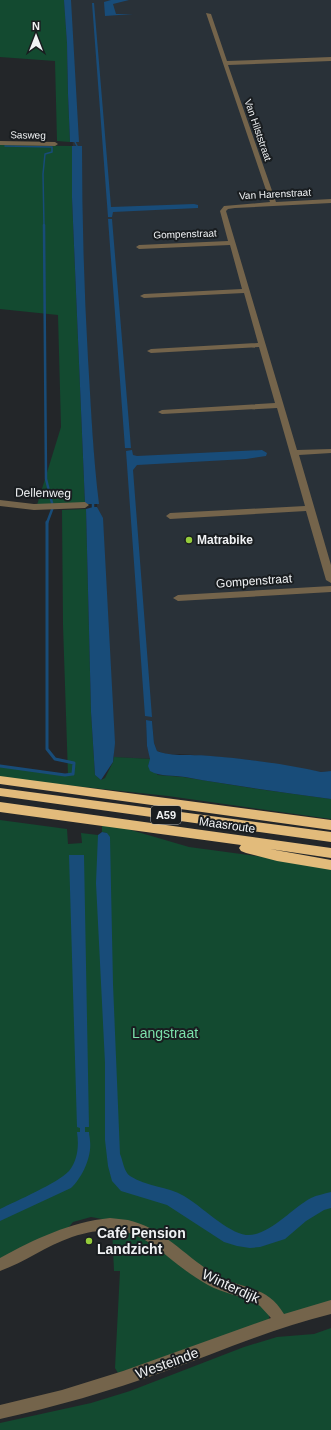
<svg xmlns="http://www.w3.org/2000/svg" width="331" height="1430" font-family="Arial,sans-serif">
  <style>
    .built { fill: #293138 }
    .green { fill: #134a30 }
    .water { fill: #184c79 }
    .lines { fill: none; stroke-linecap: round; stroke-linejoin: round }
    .stream-far2 { stroke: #184c79; stroke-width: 1.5 }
    .stream-far1 { stroke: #184c79; stroke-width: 2.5 }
    .stream { stroke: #184c79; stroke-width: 3 }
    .minor { fill: #74644b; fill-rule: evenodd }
    .motorway { fill: #e2bb7b; fill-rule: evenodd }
    .poi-dot { fill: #95cc3b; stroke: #191d20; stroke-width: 1.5 }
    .labels { text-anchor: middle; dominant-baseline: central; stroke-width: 4; stroke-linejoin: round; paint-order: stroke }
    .far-street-label { font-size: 10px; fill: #f0f2f4; stroke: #191d20 }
    .shield { fill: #191d20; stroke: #b0b2b4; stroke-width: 1 }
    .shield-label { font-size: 11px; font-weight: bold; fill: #f0f2f4 }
    .street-label { font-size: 12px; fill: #f0f2f4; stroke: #191d20 }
    .poi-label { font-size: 12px; font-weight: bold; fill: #f0f2f4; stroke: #191d20; text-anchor: start }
    .near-park-label { font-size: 14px; fill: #7be1ab; stroke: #191d20 }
    .near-poi-label { font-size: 14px; font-weight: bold; fill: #f0f2f4; stroke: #191d20; text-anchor: start }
    .near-street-label { font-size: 14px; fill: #f0f2f4; stroke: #191d20 }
  </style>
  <rect width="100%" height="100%" fill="#232629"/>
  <path class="built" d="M 63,0 L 331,0 L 331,771 L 321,772 L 250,760 L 209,756 L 179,754 L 169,755 L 157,751 L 154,743 L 152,721 L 146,720 L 147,746 L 151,759 L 114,757 Z"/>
  <path class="green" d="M 0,0 L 64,0 L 67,43 L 68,94 L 70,142 L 57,141 L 55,61 L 0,57 Z
    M 0,145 L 72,146 L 72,198 L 85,504 L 37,505 L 61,427 L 58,315 L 0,309 Z
    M 86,509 L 91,712 L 95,775 L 101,780 L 105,778 L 113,762 L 114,757 L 151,759 L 148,766 L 158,775 L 183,777 L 258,789 L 331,799 L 331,819 L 168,796 L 0,778 L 0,766 L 68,775 L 63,625 L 62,510 Z
    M 0,820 L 67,829 L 68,844 L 82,843 L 81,833 L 98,835 L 98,843 L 107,833 L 102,832 L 102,825 L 124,828 L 189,847 L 331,866 L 331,1301 L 285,1315 L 215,1279 L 125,1223 L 91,1217 L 73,1222 L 68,1228 L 0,1260 Z
    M 112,1228 L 132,1233 L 264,1305 L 269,1315 L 269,1320 L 118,1373 L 115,1368 L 120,1271 L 114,1271 Z
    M 331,1328 L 331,1430 L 0,1430 L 0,1423 L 91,1403 L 130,1391 L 244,1347 L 277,1337 L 314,1334 Z"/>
  <path class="water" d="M 64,0 L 71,0 L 79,142 L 70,142 L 68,94 L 67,43 Z
    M 111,0 L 129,0 L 113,4 L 116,14 L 133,14 L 105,16 L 104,2 Z
    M 92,3 L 94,3 L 111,207 L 194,204 L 198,205 L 198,208 L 113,212 L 112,217 L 108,217 Z
    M 72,146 L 82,146 C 82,217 84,288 88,359 C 91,407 93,455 99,504 L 85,504 L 72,198 Z
    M 108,219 L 112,219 L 131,448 L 125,448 Z
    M 132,450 L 133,455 L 137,456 L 262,450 L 267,453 L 266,456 L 246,459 L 137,465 L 133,470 L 152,717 L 145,716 L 126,451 Z
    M 93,507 L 97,507 L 103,518 L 115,743 L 113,762 L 101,780 L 95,775 L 91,712 L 86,509 Z
    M 146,720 L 152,721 L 154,743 L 157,751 C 170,757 196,754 211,756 C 248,759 285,764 321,772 L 331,771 L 331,799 C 282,792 234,786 185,777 C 173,775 161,777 150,771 L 148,766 L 150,759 L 147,746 Z
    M 102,832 L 107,833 L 110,837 L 113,984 L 120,1154 C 123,1161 124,1172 130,1176 C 146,1187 168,1186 184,1196 C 200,1205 228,1233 246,1235 C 268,1237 292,1208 311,1198 C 317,1195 324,1194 331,1192 L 331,1208 L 324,1210 L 306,1221 L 285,1239 L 260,1247 L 250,1248 L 237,1246 L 224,1242 L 167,1205 L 121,1191 L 112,1181 L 108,1166 L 105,1140 L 105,1063 L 96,883 L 98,835 Z
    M 69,855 L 84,855 L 89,1127 L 85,1127 L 85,1132 L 89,1132 C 89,1135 90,1138 90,1141 C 92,1157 82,1178 71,1188 L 0,1221 L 0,1209 C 16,1201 58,1183 69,1171 C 78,1160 79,1145 77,1132 L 80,1132 L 80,1128 L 77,1127 Z"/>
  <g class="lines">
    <path class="stream-far2" d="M 75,142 L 77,146
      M 5,146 L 52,147 L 52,152 L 45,154 L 43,174 L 44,226"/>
    <path class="stream-far1" d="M 44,225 L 46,479 L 53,507 L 47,523
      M 93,504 L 93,507"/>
    <path class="stream" d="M 0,766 L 65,775 L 73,774 L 74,763 L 55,759 L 47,749 L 47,522"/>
    <path class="minor" d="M 206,13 L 211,14 L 227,61 L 331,57 L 331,61 L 228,65 L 276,202 L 331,199 L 331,203 L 235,208 L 228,209 L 226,211 L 297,450 L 331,449 L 331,453 L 299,455 L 331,565 L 331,583 L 326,580 L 306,511 L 170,519 L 166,516 L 170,513 L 305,506 L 277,408 L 162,414 L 158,412 L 162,410 L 275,403 L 259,347 L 151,353 L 147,351 L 151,349 L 258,343 L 244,293 L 144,298 L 140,296 L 144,294 L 242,289 L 230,245 L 139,249 L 136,247 L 139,245 L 228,241 L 220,211 L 224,206 L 270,202 Z
      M 0,141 L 55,142 L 58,144 L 55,146 L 0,145 Z
      M 0,500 L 34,504 L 85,502 L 89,505 L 85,508 L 34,510 L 0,506 Z
      M 331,586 L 331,592 L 178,601 L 173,598 L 178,595 Z
      M 110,1218 C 116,1219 122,1219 128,1220 C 163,1228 187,1258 216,1275 C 242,1290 266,1284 284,1314 L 331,1300 L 331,1314 C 273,1328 219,1352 163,1372 C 110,1391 55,1407 0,1419 L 0,1405 L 62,1390 L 123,1371 L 271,1318 L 260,1306 L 254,1302 C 239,1295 222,1293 208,1285 C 154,1255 144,1214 72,1237 C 46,1246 25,1262 0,1271 L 0,1258 C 35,1239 70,1222 110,1218 Z"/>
    <path class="motorway" d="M 0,776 L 331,820 L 331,830 L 0,784 Z
      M 0,788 L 331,832 L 331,842 L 0,796 Z
      M 0,802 L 331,848 L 331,858 L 270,849 L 331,860 L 331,870 L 277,861 L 246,853 L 241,851 L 239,848 L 241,845 L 0,812 Z"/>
  </g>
  <g class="poi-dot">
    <circle cx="189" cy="540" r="4"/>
    <circle cx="89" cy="1241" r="4"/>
  </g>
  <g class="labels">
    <g class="far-street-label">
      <text transform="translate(258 130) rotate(71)">Van Hilststraat</text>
      <text transform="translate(28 135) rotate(1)">Sasweg</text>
      <text transform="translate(275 194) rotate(-3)">Van Harenstraat</text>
      <text transform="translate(185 234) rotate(-2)">Gompenstraat</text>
    </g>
    <rect class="shield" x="151" y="806" width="30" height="18" rx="3"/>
    <g class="shield-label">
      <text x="166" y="815">A59</text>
    </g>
    <g class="street-label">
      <text transform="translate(43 493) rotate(1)">Dellenweg</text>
      <text transform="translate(254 581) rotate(-4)">Gompenstraat</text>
      <text transform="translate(227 825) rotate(8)">Maasroute</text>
    </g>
    <g class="poi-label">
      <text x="197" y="540">Matrabike</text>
    </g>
    <g class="near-park-label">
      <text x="165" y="1033">Langstraat</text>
    </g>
    <g class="near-poi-label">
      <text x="97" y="1233">Café Pension<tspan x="97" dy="16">Landzicht</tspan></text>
    </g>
    <g class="near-street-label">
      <text transform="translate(231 1286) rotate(25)">Winterdijk</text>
      <text transform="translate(167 1363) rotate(-20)">Westeinde</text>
    </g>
  </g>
  <g transform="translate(36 36)" stroke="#191d20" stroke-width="3" paint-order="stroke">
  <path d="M0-3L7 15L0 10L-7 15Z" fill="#f0f2f4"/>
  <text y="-6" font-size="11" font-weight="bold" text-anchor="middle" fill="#f0f2f4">N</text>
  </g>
</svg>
